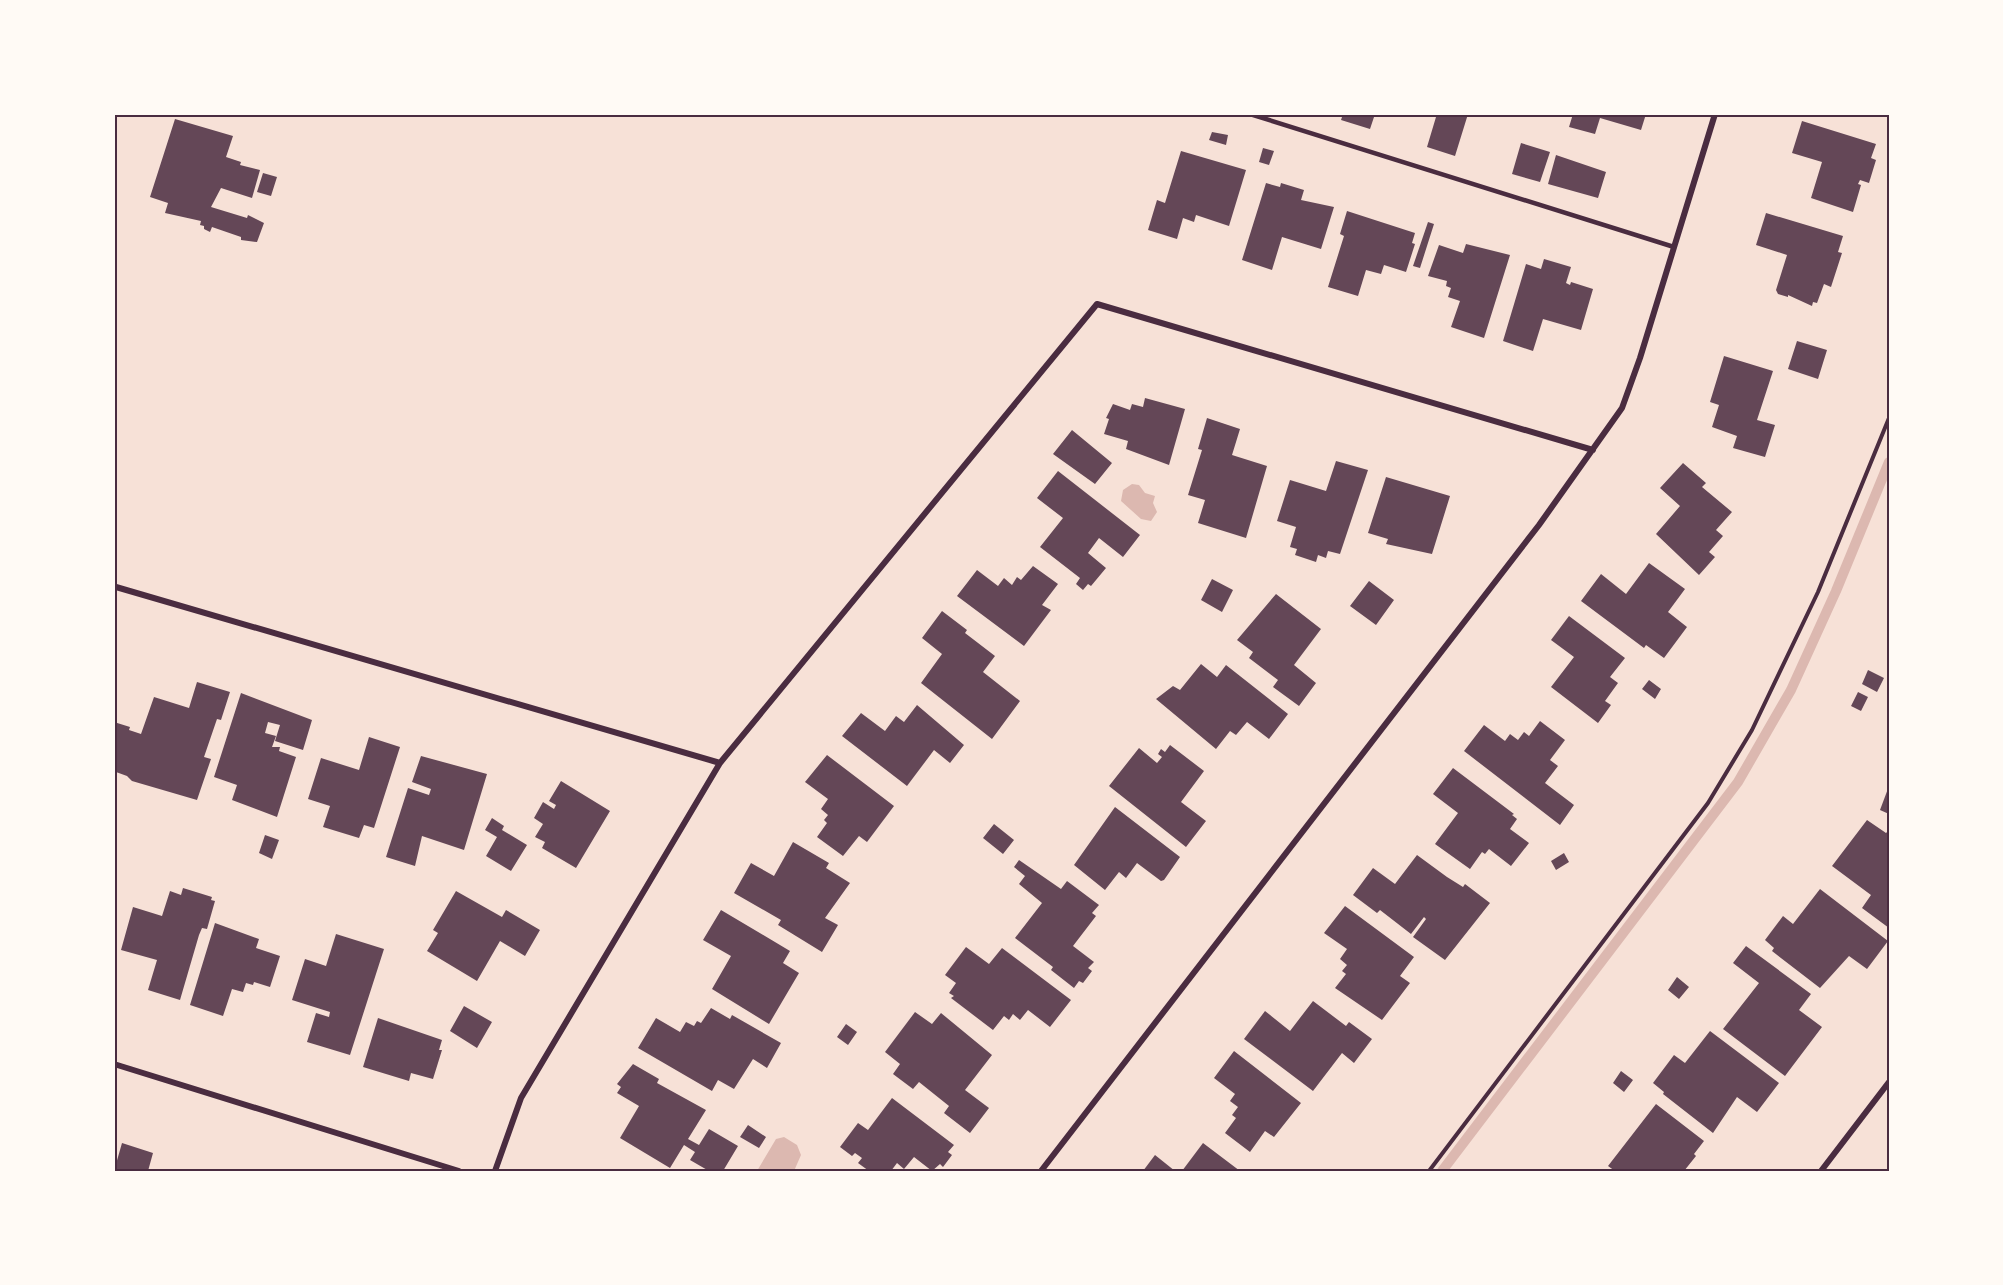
<svg xmlns="http://www.w3.org/2000/svg" width="2003" height="1285" font-family="Mulish,sans-serif">
  <style>
    .water { fill: #dcb8b0 }
    .lines { fill: none; stroke-linecap: round; stroke-linejoin: round }
    .stream { stroke: #dcb8b0; stroke-width: 10 }
    .building { fill: #644757 }
    .path { stroke: #4a2c40; stroke-width: 4 }
    .service { stroke: #4a2c40; stroke-width: 4.5 }
    .minor { stroke: #4a2c40; stroke-width: 6 }
    .neatline { fill: none; stroke: #4a2c40; stroke-width: 2 }
  </style>
  <rect width="100%" height="100%" fill="#f7e1d7"/>
  <path class="water" d="M 1132,484 L 1139,485 L 1145,493 L 1155,496 L 1153,503 L 1157,512 L 1151,521 L 1141,519 L 1121,501 L 1123,490 Z
    M 784,1137 L 797,1145 L 801,1155 L 794,1171 L 757,1171 L 776,1139 Z"/>
  <g class="lines">
    <path class="stream" d="M 1442,1171 L 1738,782 L 1791,690 L 1836,591 L 1889,462"/>
  </g>
  <path class="building" d="M 1343,114 L 1375,114 L 1370,129 L 1341,120 Z
    M 1435,114 L 1468,114 L 1455,156 L 1427,147 L 1436,117 Z
    M 1573,114 L 1646,114 L 1641,130 L 1600,118 L 1595,134 L 1569,127 Z
    M 175,119 L 233,136 L 226,157 L 241,162 L 240,165 L 260,170 L 252,198 L 221,188 L 211,207 L 247,218 L 248,215 L 264,223 L 257,242 L 241,240 L 241,237 L 212,227 L 210,232 L 204,229 L 204,226 L 200,225 L 201,221 L 165,213 L 168,203 L 150,197 Z
    M 1802,121 L 1876,144 L 1871,158 L 1876,160 L 1869,183 L 1860,180 L 1858,184 L 1861,185 L 1853,212 L 1811,198 L 1822,162 L 1792,153 Z
    M 1212,132 L 1228,135 L 1226,145 L 1209,140 Z
    M 1521,143 L 1550,152 L 1540,182 L 1512,174 Z
    M 1263,148 L 1274,151 L 1269,165 L 1259,162 Z
    M 1181,151 L 1246,170 L 1229,226 L 1196,215 L 1194,222 L 1183,218 L 1177,239 L 1148,230 L 1157,200 L 1165,203 Z
    M 1556,155 L 1606,172 L 1598,198 L 1548,184 Z
    M 263,173 L 277,177 L 271,196 L 257,192 Z
    M 1266,183 L 1280,187 L 1281,183 L 1304,190 L 1301,200 L 1334,207 L 1321,249 L 1282,237 L 1272,270 L 1242,260 Z
    M 1347,211 L 1415,233 L 1412,243 L 1415,244 L 1406,272 L 1384,265 L 1381,274 L 1366,270 L 1358,296 L 1328,287 L 1344,236 L 1340,234 Z
    M 1766,213 L 1843,236 L 1838,252 L 1842,253 L 1831,287 L 1824,284 L 1817,303 L 1813,302 L 1812,306 L 1788,295 L 1788,297 L 1778,294 L 1776,290 L 1787,255 L 1756,245 Z
    M 1428,222 L 1434,224 L 1420,268 L 1413,266 Z
    M 1466,244 L 1510,255 L 1484,338 L 1451,327 L 1460,301 L 1448,297 L 1451,288 L 1446,286 L 1447,281 L 1428,276 L 1439,245 L 1463,253 Z
    M 1544,259 L 1571,267 L 1566,283 L 1570,285 L 1571,282 L 1593,289 L 1581,330 L 1543,319 L 1533,351 L 1503,341 L 1526,264 L 1541,269 Z
    M 1797,341 L 1827,350 L 1818,379 L 1788,369 Z
    M 1724,356 L 1773,371 L 1757,420 L 1775,425 L 1765,457 L 1733,448 L 1737,436 L 1712,427 L 1719,405 L 1710,402 Z
    M 1145,398 L 1185,409 L 1169,465 L 1126,449 L 1128,441 L 1104,434 L 1109,419 L 1106,418 L 1113,404 L 1130,410 L 1132,404 L 1143,407 Z
    M 1207,418 L 1240,429 L 1232,455 L 1267,466 L 1246,538 L 1198,523 L 1205,500 L 1188,495 L 1202,450 L 1198,449 Z
    M 1072,430 L 1112,463 L 1095,484 L 1053,454 Z
    M 1336,461 L 1368,470 L 1340,554 L 1328,551 L 1326,558 L 1318,555 L 1316,562 L 1295,555 L 1297,549 L 1290,547 L 1296,527 L 1277,521 L 1290,480 L 1326,491 Z
    M 1683,463 L 1706,483 L 1702,487 L 1732,512 L 1716,530 L 1723,536 L 1709,552 L 1715,557 L 1699,575 L 1656,534 L 1680,506 L 1660,488 Z
    M 1058,471 L 1140,535 L 1123,557 L 1099,538 L 1088,553 L 1106,568 L 1091,586 L 1088,584 L 1083,590 L 1076,584 L 1080,578 L 1040,547 L 1063,518 L 1037,498 Z
    M 1386,477 L 1450,496 L 1432,554 L 1386,544 L 1388,539 L 1368,533 Z
    M 1649,563 L 1685,589 L 1668,612 L 1687,627 L 1664,658 L 1646,645 L 1644,648 L 1581,601 L 1601,574 L 1626,594 Z
    M 1033,566 L 1058,584 L 1042,605 L 1051,610 L 1024,646 L 957,596 L 977,570 L 998,586 L 1004,578 L 1012,585 L 1017,577 L 1021,580 Z
    M 1212,579 L 1233,590 L 1222,612 L 1201,600 Z
    M 1369,581 L 1394,600 L 1376,625 L 1350,606 Z
    M 1276,594 L 1321,629 L 1294,665 L 1316,683 L 1299,706 L 1273,687 L 1278,680 L 1249,658 L 1253,652 L 1237,640 Z
    M 942,611 L 967,630 L 965,633 L 995,656 L 983,672 L 1020,701 L 992,739 L 921,683 L 942,654 L 922,638 Z
    M 1569,616 L 1625,658 L 1610,677 L 1618,683 L 1605,701 L 1611,705 L 1598,723 L 1551,687 L 1574,657 L 1551,640 Z
    M 1201,664 L 1217,677 L 1226,665 L 1288,714 L 1269,739 L 1247,722 L 1236,735 L 1230,731 L 1216,749 L 1156,699 L 1173,686 L 1180,690 Z
    M 1868,670 L 1884,678 L 1877,692 L 1862,684 Z
    M 1649,680 L 1661,689 L 1655,699 L 1642,689 Z
    M 197,682 L 230,692 L 221,720 L 217,719 L 204,757 L 211,759 L 197,800 L 132,781 L 127,776 L 116,772 L 114,722 L 130,727 L 129,730 L 141,734 L 154,697 L 189,708 Z
    M 1858,692 L 1868,697 L 1861,711 L 1851,706 Z
    M 241,693 L 312,720 L 303,750 L 275,741 L 280,725 L 268,722 L 265,733 L 276,736 L 272,747 L 280,747 L 279,751 L 296,757 L 277,817 L 232,800 L 237,785 L 214,777 Z
    M 917,705 L 964,745 L 950,763 L 934,750 L 907,786 L 842,736 L 861,713 L 885,731 L 896,716 L 904,722 Z
    M 1540,721 L 1565,740 L 1550,760 L 1558,766 L 1545,783 L 1574,805 L 1560,825 L 1464,751 L 1484,725 L 1505,741 L 1510,734 L 1518,740 L 1524,732 L 1529,736 Z
    M 369,737 L 400,747 L 374,828 L 364,825 L 359,838 L 323,827 L 330,806 L 308,799 L 321,758 L 359,770 Z
    M 1170,745 L 1204,771 L 1181,802 L 1206,821 L 1186,847 L 1109,786 L 1139,748 L 1157,763 L 1162,757 L 1158,754 L 1161,749 L 1165,752 Z
    M 827,755 L 894,806 L 867,842 L 859,836 L 843,856 L 817,837 L 827,823 L 824,820 L 828,815 L 821,809 L 828,799 L 805,782 Z
    M 421,756 L 487,774 L 464,850 L 422,836 L 415,866 L 386,857 L 408,788 L 429,795 L 431,789 L 412,782 Z
    M 1453,768 L 1514,814 L 1512,815 L 1517,819 L 1510,829 L 1529,843 L 1511,866 L 1489,849 L 1485,854 L 1482,852 L 1470,869 L 1435,844 L 1458,813 L 1433,794 Z
    M 561,781 L 610,811 L 576,868 L 542,848 L 545,842 L 535,837 L 543,824 L 534,818 L 543,802 L 554,809 L 556,805 L 549,801 Z
    M 1889,786 L 1889,814 L 1880,810 Z
    M 1115,807 L 1180,857 L 1164,880 L 1161,881 L 1137,863 L 1126,878 L 1119,872 L 1105,890 L 1074,865 Z
    M 492,818 L 504,826 L 502,830 L 527,845 L 511,871 L 486,856 L 497,837 L 485,830 Z
    M 1867,820 L 1886,833 L 1889,830 L 1889,928 L 1862,908 L 1871,895 L 1832,866 Z
    M 994,824 L 1014,840 L 1003,854 L 983,838 Z
    M 265,835 L 279,840 L 272,859 L 259,853 Z
    M 793,842 L 829,863 L 826,868 L 850,883 L 825,918 L 838,925 L 822,952 L 778,925 L 781,920 L 734,893 L 751,863 L 774,876 Z
    M 1564,853 L 1569,862 L 1556,870 L 1551,861 Z
    M 1417,855 L 1447,877 L 1463,887 L 1465,884 L 1490,903 L 1445,960 L 1413,937 L 1426,919 L 1424,917 L 1411,934 L 1380,910 L 1377,913 L 1353,895 L 1373,868 L 1395,884 Z
    M 1019,860 L 1061,889 L 1067,881 L 1099,905 L 1092,913 L 1096,916 L 1073,946 L 1094,962 L 1088,968 L 1092,971 L 1083,983 L 1079,981 L 1074,988 L 1051,970 L 1053,967 L 1015,938 L 1042,903 L 1019,884 L 1025,876 L 1014,867 Z
    M 183,888 L 212,897 L 211,900 L 215,901 L 207,929 L 202,928 L 199,935 L 180,1000 L 148,990 L 157,960 L 121,950 L 133,907 L 162,916 L 170,891 L 181,895 Z
    M 1820,889 L 1888,941 L 1867,969 L 1849,956 L 1820,988 L 1772,951 L 1774,948 L 1765,940 L 1783,916 L 1793,924 Z
    M 456,891 L 502,917 L 506,910 L 540,930 L 525,956 L 500,941 L 477,981 L 427,951 L 438,933 L 433,930 Z
    M 1345,906 L 1414,957 L 1400,976 L 1410,983 L 1382,1020 L 1335,988 L 1346,974 L 1342,971 L 1347,965 L 1340,959 L 1347,949 L 1324,933 Z
    M 721,910 L 790,951 L 783,963 L 799,973 L 769,1024 L 712,989 L 731,956 L 703,940 Z
    M 215,923 L 259,939 L 256,948 L 280,956 L 270,987 L 254,982 L 253,985 L 246,983 L 243,992 L 232,989 L 223,1016 L 190,1005 Z
    M 336,934 L 384,949 L 350,1055 L 307,1042 L 316,1013 L 329,1017 L 330,1012 L 292,1000 L 305,959 L 326,966 Z
    M 1746,946 L 1811,994 L 1799,1010 L 1822,1027 L 1785,1076 L 1723,1029 L 1759,983 L 1733,963 Z
    M 966,947 L 989,964 L 1002,948 L 1071,1000 L 1050,1027 L 1028,1010 L 1020,1020 L 1013,1014 L 1009,1020 L 1004,1016 L 993,1030 L 951,998 L 954,996 L 949,993 L 956,983 L 945,975 Z
    M 1677,977 L 1689,987 L 1679,999 L 1668,990 Z
    M 1313,1001 L 1346,1026 L 1349,1022 L 1372,1039 L 1354,1063 L 1342,1053 L 1313,1091 L 1244,1039 L 1265,1011 L 1290,1031 Z
    M 464,1006 L 492,1022 L 477,1048 L 450,1031 Z
    M 711,1008 L 730,1019 L 732,1015 L 781,1043 L 767,1068 L 753,1059 L 734,1089 L 718,1080 L 712,1091 L 638,1048 L 656,1018 L 680,1032 L 686,1022 L 694,1026 L 697,1021 L 701,1023 Z
    M 915,1012 L 932,1024 L 941,1013 L 992,1055 L 965,1090 L 989,1108 L 970,1133 L 944,1113 L 949,1106 L 919,1082 L 913,1089 L 893,1074 L 900,1064 L 885,1052 Z
    M 378,1018 L 442,1040 L 439,1050 L 442,1050 L 433,1079 L 411,1073 L 409,1081 L 363,1067 Z
    M 846,1024 L 857,1032 L 848,1045 L 837,1037 Z
    M 1710,1031 L 1779,1083 L 1757,1112 L 1737,1097 L 1713,1133 L 1663,1094 L 1664,1092 L 1653,1083 L 1674,1055 L 1685,1063 Z
    M 1234,1051 L 1301,1103 L 1274,1137 L 1265,1131 L 1250,1152 L 1225,1133 L 1236,1118 L 1232,1115 L 1238,1107 L 1230,1101 L 1235,1094 L 1214,1078 Z
    M 633,1064 L 659,1079 L 657,1083 L 706,1110 L 688,1139 L 699,1145 L 709,1129 L 738,1146 L 723,1171 L 709,1171 L 690,1160 L 695,1152 L 684,1145 L 670,1168 L 620,1138 L 639,1106 L 617,1093 L 621,1087 L 617,1084 Z
    M 1621,1071 L 1633,1080 L 1624,1092 L 1613,1083 Z
    M 892,1098 L 954,1145 L 948,1152 L 952,1155 L 943,1167 L 940,1164 L 932,1171 L 914,1157 L 904,1169 L 897,1163 L 891,1171 L 869,1171 L 858,1163 L 862,1158 L 855,1153 L 852,1156 L 840,1147 L 858,1123 L 868,1130 Z
    M 1656,1104 L 1704,1141 L 1694,1154 L 1696,1156 L 1684,1171 L 1615,1171 L 1608,1166 Z
    M 748,1125 L 766,1137 L 759,1148 L 740,1137 Z
    M 122,1143 L 153,1153 L 148,1171 L 114,1171 Z
    M 1203,1143 L 1240,1171 L 1182,1171 Z
    M 1155,1155 L 1175,1171 L 1143,1171 Z"/>
  <g class="lines">
    <path class="path" d="M 1429,1171 L 1708,803 L 1752,730 L 1818,592 L 1889,418"/>
    <path class="service" d="M 1250,114 L 1674,247"/>
    <path class="minor" d="M 116,587 L 720,763
      M 114,1064 L 459,1171
      M 495,1171 L 521,1098 L 720,763 L 1097,304 L 1593,450
      M 1041,1171 L 1539,525 L 1622,408 L 1640,358 L 1715,114
      M 1821,1171 L 1889,1082"/>
  </g>
  <rect width="2003" height="1285" fill="none" stroke="#fffaf5" stroke-width="231"/>
  <rect x="116" y="116" width="1772" height="1054" class="neatline"/>
</svg>
